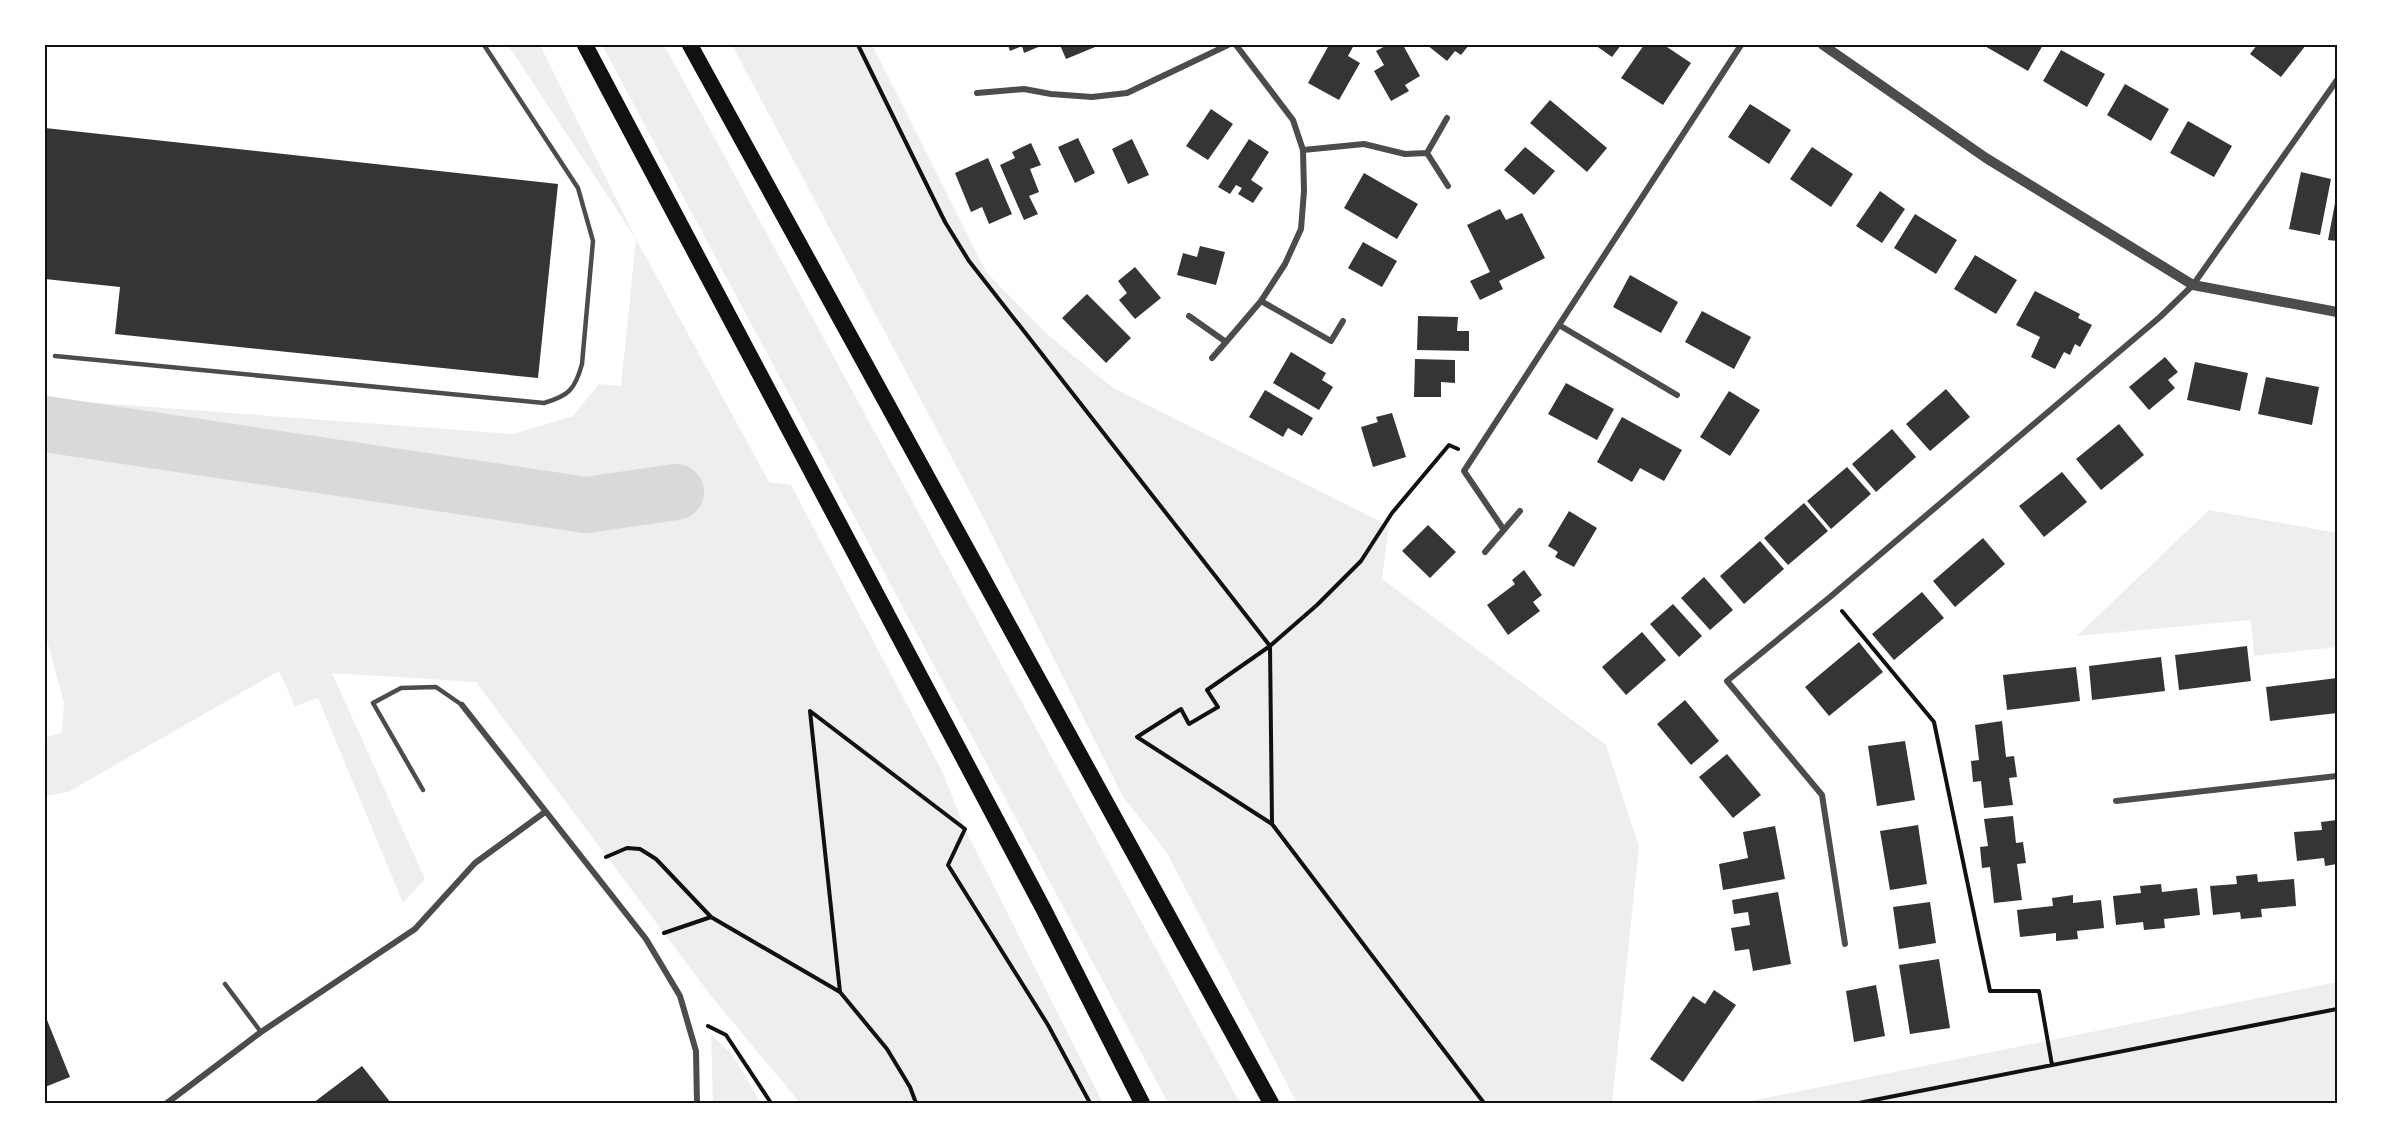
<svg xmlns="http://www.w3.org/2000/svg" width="2382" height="1148" font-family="'Titillium Web',sans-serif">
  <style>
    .green { fill: #eee }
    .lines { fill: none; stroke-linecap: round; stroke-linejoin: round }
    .river { stroke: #d9d9d9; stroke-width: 56 }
    .building { fill: #353535 }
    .path { stroke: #111; stroke-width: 4 }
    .service { stroke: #4c4c4c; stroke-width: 4.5 }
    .minor { stroke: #4c4c4c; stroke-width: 6 }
    .tertiary { stroke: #4c4c4c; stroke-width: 10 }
    .trunk { stroke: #111; stroke-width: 16 }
    .neatline { fill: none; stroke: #111; stroke-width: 2 }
  </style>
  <rect width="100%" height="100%" fill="#fff"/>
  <path class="green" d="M 508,45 L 540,45 L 636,239 L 769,482 L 791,485 L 943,773 L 965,829 L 1103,1103 L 800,1103 L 712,997 L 476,682 L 332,673 L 425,879 L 403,903 L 318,698 L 295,706 L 279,671 L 68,792 L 45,796 L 45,738 L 62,732 L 64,703 L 45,633 L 45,399 L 513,434 L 573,416 L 599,384 L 621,386 L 636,239 Z
    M 602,45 L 664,45 L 1240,1103 L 1168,1103 Z
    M 732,45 L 872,45 L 986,272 L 1047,334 L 1113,388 L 1389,526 L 1382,579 L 1606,745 L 1639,847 L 1612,1103 L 1297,1103 L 1167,853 L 1122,795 L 978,507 Z
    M 2209,510 L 2337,533 L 2337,647 L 2254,656 L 2251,620 L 2077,636 Z
    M 2337,982 L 2337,1103 L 1741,1103 Z
    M 711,1034 L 733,1056 L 761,1103 L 713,1103 Z"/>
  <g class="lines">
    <path class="river" d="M 45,424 L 586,505 L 676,492"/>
  </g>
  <path class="building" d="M 1008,45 L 1043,45 L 1024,53 L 1022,46 L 1010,51 Z
    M 1060,45 L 1100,45 L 1066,59 Z
    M 1329,45 L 1354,45 L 1348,56 L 1360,63 L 1339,100 L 1308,83 Z
    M 1387,45 L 1403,45 L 1420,76 L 1405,85 L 1409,91 L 1391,101 L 1374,71 L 1384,65 L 1376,51 Z
    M 1427,45 L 1469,45 L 1461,55 L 1455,51 L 1447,61 Z
    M 1595,45 L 1621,45 L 1612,57 Z
    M 1644,45 L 1664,45 L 1691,63 L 1663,105 L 1621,78 Z
    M 1983,45 L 2043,45 L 2028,71 Z
    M 2257,45 L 2306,45 L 2281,77 L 2250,54 Z
    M 2061,50 L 2105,74 L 2087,107 L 2043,81 Z
    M 2125,84 L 2169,109 L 2151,141 L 2107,115 Z
    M 1550,100 L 1607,148 L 1587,172 L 1530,123 Z
    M 1750,104 L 1791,130 L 1769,164 L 1728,137 Z
    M 1211,109 L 1233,124 L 1208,160 L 1186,146 Z
    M 2188,121 L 2232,146 L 2214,177 L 2170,153 Z
    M 45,128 L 558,184 L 538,378 L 115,334 L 120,287 L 45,279 Z
    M 1078,138 L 1095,173 L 1075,183 L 1058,147 Z
    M 1132,139 L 1149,175 L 1128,184 L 1112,149 Z
    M 1249,139 L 1269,152 L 1251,180 L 1263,188 L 1253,203 L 1238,194 L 1242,188 L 1236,185 L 1230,194 L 1218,187 Z
    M 1031,143 L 1041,165 L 1030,169 L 1039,192 L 1029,196 L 1038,214 L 1024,220 L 1000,165 L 1015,158 L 1012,152 Z
    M 1525,147 L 1555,171 L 1534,195 L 1504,170 Z
    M 1812,147 L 1853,174 L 1831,207 L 1790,179 Z
    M 988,158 L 1012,214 L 989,224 L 982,207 L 971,212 L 955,173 Z
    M 2301,172 L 2331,179 L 2320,235 L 2289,229 Z
    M 1364,173 L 1418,204 L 1397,239 L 1344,208 Z
    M 1880,191 L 1905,209 L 1882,243 L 1856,226 Z
    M 2336,198 L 2337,198 L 2337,241 L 2328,240 Z
    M 1500,209 L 1506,220 L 1522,213 L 1545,258 L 1499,281 L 1503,289 L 1480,300 L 1470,281 L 1490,272 L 1467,225 Z
    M 1915,214 L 1957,240 L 1936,274 L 1894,248 Z
    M 1363,242 L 1397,261 L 1382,287 L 1348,268 Z
    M 1200,246 L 1225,252 L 1216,285 L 1177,275 L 1183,253 L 1197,257 Z
    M 1975,255 L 2017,280 L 1996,314 L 1954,289 Z
    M 1135,267 L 1161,298 L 1135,319 L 1119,300 L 1127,293 L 1118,281 Z
    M 1630,275 L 1678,302 L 1661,333 L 1613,307 Z
    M 2035,291 L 2080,314 L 2078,318 L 2092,325 L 2080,347 L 2075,344 L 2070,355 L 2064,352 L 2055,369 L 2031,357 L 2040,337 L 2016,325 Z
    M 1087,294 L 1131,338 L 1106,363 L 1062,318 Z
    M 1702,311 L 1751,337 L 1734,369 L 1685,342 Z
    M 1418,316 L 1458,317 L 1457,331 L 1469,331 L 1469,351 L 1417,350 Z
    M 1291,352 L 1326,373 L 1322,380 L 1333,387 L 1319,410 L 1273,383 Z
    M 2165,357 L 2178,372 L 2168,380 L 2175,388 L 2149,410 L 2129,387 Z
    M 1415,359 L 1455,360 L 1455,383 L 1441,382 L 1441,397 L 1414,397 Z
    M 2195,362 L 2248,373 L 2240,411 L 2187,400 Z
    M 2266,377 L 2319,387 L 2312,425 L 2258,414 Z
    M 1566,383 L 1614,409 L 1597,440 L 1548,414 Z
    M 1946,389 L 1970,417 L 1930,451 L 1906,424 Z
    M 1265,390 L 1313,418 L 1302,436 L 1288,428 L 1283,437 L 1249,417 Z
    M 1729,391 L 1760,410 L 1730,456 L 1700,437 Z
    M 1392,413 L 1406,457 L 1373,467 L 1361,427 L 1378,422 L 1376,417 Z
    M 1622,417 L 1682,450 L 1664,481 L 1640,468 L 1632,482 L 1597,462 Z
    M 2119,424 L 2144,455 L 2101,490 L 2076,459 Z
    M 1892,429 L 1916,457 L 1876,492 L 1852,464 Z
    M 1847,467 L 1871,494 L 1831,529 L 1807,501 Z
    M 2062,472 L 2087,502 L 2044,537 L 2019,506 Z
    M 1804,503 L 1828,531 L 1788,565 L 1764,538 Z
    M 1569,511 L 1597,528 L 1574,567 L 1555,557 L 1558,552 L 1548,546 Z
    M 1428,525 L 1456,552 L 1430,578 L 1402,551 Z
    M 1983,538 L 2005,564 L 1955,607 L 1933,581 Z
    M 1760,541 L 1784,569 L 1744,604 L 1720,576 Z
    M 1524,570 L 1542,595 L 1533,602 L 1540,611 L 1508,635 L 1487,605 L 1515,584 L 1512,580 Z
    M 1704,577 L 1733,610 L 1710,630 L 1681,598 Z
    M 1922,592 L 1944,618 L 1894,660 L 1872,634 Z
    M 1673,604 L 1702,636 L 1679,657 L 1650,624 Z
    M 1642,632 L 1666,660 L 1626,695 L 1602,667 Z
    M 1859,642 L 1883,672 L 1829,716 L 1805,687 Z
    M 2247,646 L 2251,681 L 2179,690 L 2175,655 Z
    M 2161,657 L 2165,691 L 2092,700 L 2089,666 Z
    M 2076,667 L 2080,701 L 2007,710 L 2003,675 Z
    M 2337,678 L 2337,713 L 2270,721 L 2266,687 Z
    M 1685,700 L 1719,741 L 1691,765 L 1657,724 Z
    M 2002,721 L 2006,757 L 2014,756 L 2017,777 L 2009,778 L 2013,805 L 1984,808 L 1981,781 L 1973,782 L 1971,761 L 1979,760 L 1975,725 Z
    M 1905,741 L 1915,800 L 1877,806 L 1868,746 Z
    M 1727,754 L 1761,795 L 1733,818 L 1699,777 Z
    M 2013,816 L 2016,843 L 2023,842 L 2026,863 L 2017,864 L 2022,900 L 1994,903 L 1990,867 L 1982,868 L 1980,847 L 1988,846 L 1984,819 Z
    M 2337,820 L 2337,864 L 2325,866 L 2324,858 L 2297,861 L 2294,832 L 2322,830 L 2321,822 Z
    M 1918,825 L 1927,884 L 1890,890 L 1880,831 Z
    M 1775,826 L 1785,879 L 1723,890 L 1719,864 L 1748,858 L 1743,832 Z
    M 2257,874 L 2258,882 L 2294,879 L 2296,906 L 2261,909 L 2262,917 L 2241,919 L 2240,912 L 2213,915 L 2210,886 L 2237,884 L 2236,876 Z
    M 2161,884 L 2162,892 L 2197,888 L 2200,915 L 2164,919 L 2165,928 L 2144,930 L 2143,922 L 2116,925 L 2113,896 L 2141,893 L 2140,886 Z
    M 1778,892 L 1791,964 L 1753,971 L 1749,949 L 1735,951 L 1731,928 L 1750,925 L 1748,912 L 1734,914 L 1732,900 Z
    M 2073,895 L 2073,903 L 2101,900 L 2104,928 L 2077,931 L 2078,939 L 2056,941 L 2056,933 L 2020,937 L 2017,910 L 2053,906 L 2052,898 Z
    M 1930,902 L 1936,943 L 1899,949 L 1893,907 Z
    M 1939,959 L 1950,1028 L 1910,1034 L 1899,965 Z
    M 1876,985 L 1885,1036 L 1854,1042 L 1846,991 Z
    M 1714,990 L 1736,1005 L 1683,1082 L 1650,1059 L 1693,996 L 1705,1004 Z
    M 45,1015 L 70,1077 L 45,1087 Z
    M 362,1066 L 391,1103 L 313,1103 Z"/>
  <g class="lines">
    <path class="path" d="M 858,45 L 945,222 L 969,261 L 1270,646 L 1207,690 L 1218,707 L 1189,724 L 1181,709 L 1137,737 L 1272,824 L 1484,1103
      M 1842,611 L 1934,722 L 1990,991 L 2039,991 L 2052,1065
      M 1272,823 L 1270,646 L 1317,605 L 1361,561 L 1392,513 L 1449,445 L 1458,449
      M 606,857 L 627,848 L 640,849 L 656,859 L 711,917 L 840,992 L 887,1049 L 910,1087 L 916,1103
      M 664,933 L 711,917
      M 840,992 L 810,711 L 965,829 L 948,865 L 1048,1025 L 1090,1103
      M 708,1026 L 726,1035 L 771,1103
      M 1859,1103 L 2337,1009"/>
    <path class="service" d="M 55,356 L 544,403 C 568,396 575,390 582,364 L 593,241 L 578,188 L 484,45
      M 423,790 L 373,703 L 401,688 L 436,687 L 462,705
      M 225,984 L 261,1032"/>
    <path class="minor" d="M 977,93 L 1024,89 L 1051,94 L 1092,97 L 1127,93 L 1228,45
      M 1447,118 L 1427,153 L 1448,186
      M 1303,150 L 1364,144 L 1405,154 L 1427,153
      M 1261,301 L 1331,341 L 1343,321
      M 1189,316 L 1226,342 L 1212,358
      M 1559,325 L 1677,395
      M 1226,342 L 1261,301 L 1285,264 L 1301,229 L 1304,191 L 1303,150 L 1293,120 L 1236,45
      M 1504,530 L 1464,471 L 1741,45
      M 1485,552 L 1520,511
      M 462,705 L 646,939 L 680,996 L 696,1051 L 697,1103
      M 2116,801 L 2337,776
      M 1845,944 L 1822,795 L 1727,681 L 1830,597 L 2160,317 L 2193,285 L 2337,80
      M 167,1103 L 261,1032 L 415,929 L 475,863 L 545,812"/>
    <path class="tertiary" d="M 1823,45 L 1986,158 L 2193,285 L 2337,312"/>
    <path class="trunk" d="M 585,45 L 1043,908 L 1142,1103
      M 690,45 L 1271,1103"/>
  </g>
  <rect width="2382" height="1148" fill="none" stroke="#ffffff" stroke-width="93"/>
  <rect x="46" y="46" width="2290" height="1056" class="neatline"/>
</svg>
